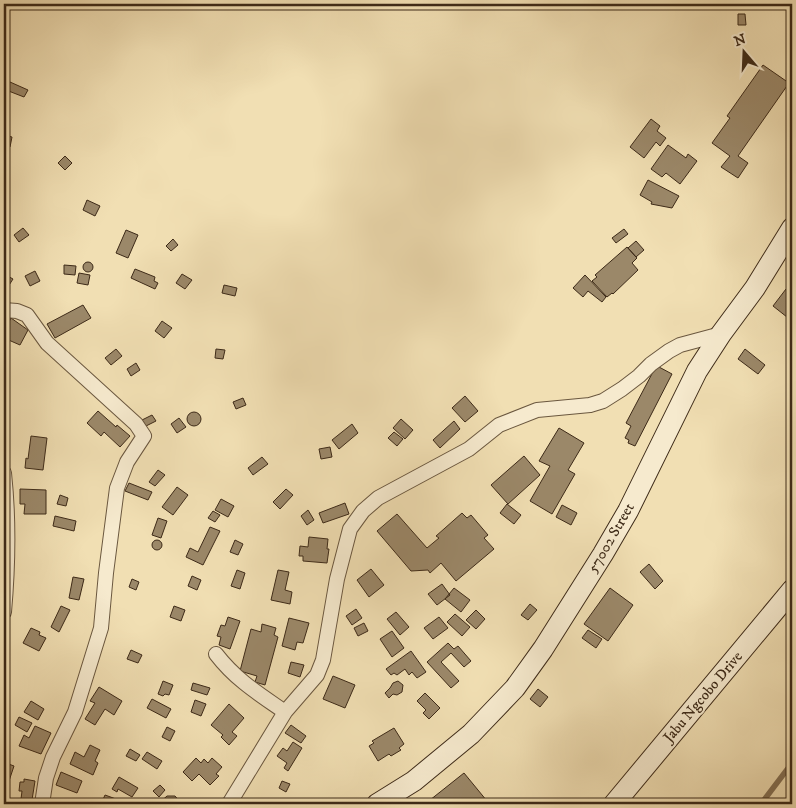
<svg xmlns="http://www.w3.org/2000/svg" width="796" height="808" font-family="'IM FELL DW Pica',serif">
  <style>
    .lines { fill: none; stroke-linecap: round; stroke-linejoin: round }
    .stream { stroke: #847155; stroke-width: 5.5 }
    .building { fill: #9b8869; stroke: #3d2a18 }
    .street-casing { stroke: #6a573f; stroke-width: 16 }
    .secondary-casing { stroke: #3d2a18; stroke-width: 22 }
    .street { stroke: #f6eace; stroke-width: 14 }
    .secondary { stroke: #f6eace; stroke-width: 20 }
    .labels { text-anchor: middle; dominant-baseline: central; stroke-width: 4; stroke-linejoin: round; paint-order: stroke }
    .street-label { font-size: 15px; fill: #3d2a18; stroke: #f6eace }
  </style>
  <rect width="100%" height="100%" fill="#f1dfb3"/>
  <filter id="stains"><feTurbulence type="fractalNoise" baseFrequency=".004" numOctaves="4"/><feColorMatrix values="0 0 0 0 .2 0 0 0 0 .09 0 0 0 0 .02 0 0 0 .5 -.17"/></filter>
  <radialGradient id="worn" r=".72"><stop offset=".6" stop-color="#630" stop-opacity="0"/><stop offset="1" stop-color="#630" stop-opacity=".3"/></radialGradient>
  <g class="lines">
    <path class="stream" d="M 761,804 L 792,763"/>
  </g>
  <path class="building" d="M 738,14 L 745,14 L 746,25 L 738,25 Z
    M 763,65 L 789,83 L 738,156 L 748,163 L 738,178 L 721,167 L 730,156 L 712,143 L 730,118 L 727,116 Z
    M 10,82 L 28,90 L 24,97 L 6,90 Z
    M 651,119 L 660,126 L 657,131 L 666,138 L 660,146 L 656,142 L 644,158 L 630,147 Z
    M 4,135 L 12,137 L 10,147 L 4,145 Z
    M 668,145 L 686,158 L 688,154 L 697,161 L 680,184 L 666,173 L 662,177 L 651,169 Z
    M 65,156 L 72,163 L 65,170 L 58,163 Z
    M 648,180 L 679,196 L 672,208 L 651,204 L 652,202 L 640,195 Z
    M 87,200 L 100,206 L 95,216 L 83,210 Z
    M 23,228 L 29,235 L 19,242 L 14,235 Z
    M 624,229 L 628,234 L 616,243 L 612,238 Z
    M 126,230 L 138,235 L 128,258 L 116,253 Z
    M 173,239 L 178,245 L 171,251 L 166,246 Z
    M 636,241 L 644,250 L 636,257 L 628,248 Z
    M 627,247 L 637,258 L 632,263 L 638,270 L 613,294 L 612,293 L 607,297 L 592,281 L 597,277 L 595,275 Z
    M83 267a5 5 0 1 1 10 0a5 5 0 1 1-10 0Z
    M 64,265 L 76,266 L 75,275 L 64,274 Z
    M 135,269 L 155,277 L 154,281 L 158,283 L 155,289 L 131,278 Z
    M 35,271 L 40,281 L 30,286 L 25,276 Z
    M 79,273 L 90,275 L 88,285 L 77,283 Z
    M 4,274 L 13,279 L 4,293 Z
    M 182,274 L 192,280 L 185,289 L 176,283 Z
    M 585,275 L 606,297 L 602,302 L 588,291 L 583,297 L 573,288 Z
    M 224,285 L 237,288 L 235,296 L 222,293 Z
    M 786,289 L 792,294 L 792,321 L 773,306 Z
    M 83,305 L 91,318 L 55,338 L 47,324 Z
    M 11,318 L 28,330 L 20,345 L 4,338 L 4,331 Z
    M 162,321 L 172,328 L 164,338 L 155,331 Z
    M 116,349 L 122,356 L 111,365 L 105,358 Z
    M 216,349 L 225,350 L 223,359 L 215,358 Z
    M 745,349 L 765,365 L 758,374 L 738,359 Z
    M 136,363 L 140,370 L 131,376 L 127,369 Z
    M 659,367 L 672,374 L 635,446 L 628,443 L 629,440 L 625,438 L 631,426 L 626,423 L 654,370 Z
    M 465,396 L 478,411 L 465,422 L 452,408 Z
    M 243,398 L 246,405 L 236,409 L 233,402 Z
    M 98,411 L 116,427 L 117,425 L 130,436 L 120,447 L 104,432 L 101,436 L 87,423 Z
    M187 419a7 7 0 1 1 14 0a7 7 0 1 1-14 0Z
    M 152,415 L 156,421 L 146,426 L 142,420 Z
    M 179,418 L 186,427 L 177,433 L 171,424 Z
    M 401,419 L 413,430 L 405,439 L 393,428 Z
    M 454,421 L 460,429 L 440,448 L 433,440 Z
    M 352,424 L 358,433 L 339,449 L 332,440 Z
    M 559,428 L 584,443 L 568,470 L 575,474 L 552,514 L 530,501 L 550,466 L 539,461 Z
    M 394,432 L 403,439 L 397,446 L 388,438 Z
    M 31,436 L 47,438 L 43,470 L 25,468 L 26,458 L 28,459 Z
    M 330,447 L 332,457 L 321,459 L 319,449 Z
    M 524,456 L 540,475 L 508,504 L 491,485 Z
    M 262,457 L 268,464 L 253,475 L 248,468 Z
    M 158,470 L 165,475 L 155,486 L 149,482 Z
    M 129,483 L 152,492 L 148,500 L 125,491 Z
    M 177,487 L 188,495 L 173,515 L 162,507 Z
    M 20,489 L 46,490 L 46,514 L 24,514 L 25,504 L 20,504 Z
    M 286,489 L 293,495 L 280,509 L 273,502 Z
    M 60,495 L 68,498 L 66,506 L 57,504 Z
    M 221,499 L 234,506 L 228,517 L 215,510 Z
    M 345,503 L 349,514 L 323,523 L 319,513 Z
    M 507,504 L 521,515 L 514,524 L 500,513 Z
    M 562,505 L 577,513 L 571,525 L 556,517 Z
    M 308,510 L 314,520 L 307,525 L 301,516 Z
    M 213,511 L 220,515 L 215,522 L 208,518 Z
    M 462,513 L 467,518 L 471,515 L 488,535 L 484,538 L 494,549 L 456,581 L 441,563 L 430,573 L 428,570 L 411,571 L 377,531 L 397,514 L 427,548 L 439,538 L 436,536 Z
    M 55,516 L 76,521 L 74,531 L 53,526 Z
    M 158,518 L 167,521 L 161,538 L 152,535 Z
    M 210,527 L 220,531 L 203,565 L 186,557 L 190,548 L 198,552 Z
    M 309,537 L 328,539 L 327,549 L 329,549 L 327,563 L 303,561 L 303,556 L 299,556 L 300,546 L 308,547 Z
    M 235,540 L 243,544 L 238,555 L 230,552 Z
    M152 545a5 5 0 1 1 10 0a5 5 0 1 1-10 0Z
    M 649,564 L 663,581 L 655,589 L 640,572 Z
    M 371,569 L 384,585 L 369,597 L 357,580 Z
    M 237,570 L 245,573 L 240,589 L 231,586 Z
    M 278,570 L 289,572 L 285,590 L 292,592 L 290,604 L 271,600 Z
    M 192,576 L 201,580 L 197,590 L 188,586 Z
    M 73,577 L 84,579 L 79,600 L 69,598 Z
    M 132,579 L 139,582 L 136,590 L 129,587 Z
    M 442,584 L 450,595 L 437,605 L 428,594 Z
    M 454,588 L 470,600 L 461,612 L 445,599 Z
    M 610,588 L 633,605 L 608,641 L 584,624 Z
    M 530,604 L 537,610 L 528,620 L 521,615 Z
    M 61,606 L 70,610 L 59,632 L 51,627 Z
    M 174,606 L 185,610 L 181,621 L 170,617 Z
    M 356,609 L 362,618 L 352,625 L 346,616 Z
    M 476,610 L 485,619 L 476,629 L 466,620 Z
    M 396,612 L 409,627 L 400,635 L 387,619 Z
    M 455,614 L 470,627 L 462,636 L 447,622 Z
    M 228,617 L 240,621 L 230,649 L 219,645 L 221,637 L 217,636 L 221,625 L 225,626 Z
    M 439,617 L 448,628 L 433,639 L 424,628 Z
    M 289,618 L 309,623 L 303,643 L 297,642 L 295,650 L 282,646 Z
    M 364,623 L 368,631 L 358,636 L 354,628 Z
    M 262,624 L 276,628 L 274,635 L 278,637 L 265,685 L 255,682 L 257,676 L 240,671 L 251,629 L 261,632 Z
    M 31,628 L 40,632 L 39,635 L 46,638 L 39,651 L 23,643 Z
    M 588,630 L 602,639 L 596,648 L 582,638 Z
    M 392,631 L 404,648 L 392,657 L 380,639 Z
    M 448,643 L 454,649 L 458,646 L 471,661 L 464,667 L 451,653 L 441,662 L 459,681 L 451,688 L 427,662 Z
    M 131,650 L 142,655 L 138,663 L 127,659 Z
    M 411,651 L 426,672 L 417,678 L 412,672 L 409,675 L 405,669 L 397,675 L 394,673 L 391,675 L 386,669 Z
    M 291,662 L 304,665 L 300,677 L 288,673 Z
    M 333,676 L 355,685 L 345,708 L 323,699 Z
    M 163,681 L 173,685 L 169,695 L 165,694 L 163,696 L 158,694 Z
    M 398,681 L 403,685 L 402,692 L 397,695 L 393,694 L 389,698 L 385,693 L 390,688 L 393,683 Z
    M 193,683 L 210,688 L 207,695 L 191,690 Z
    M 99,687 L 122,701 L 114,715 L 105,709 L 95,725 L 85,719 L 95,703 L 90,701 Z
    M 538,689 L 548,697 L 540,707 L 530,699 Z
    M 425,693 L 440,708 L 429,719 L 423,713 L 426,710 L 417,701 Z
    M 152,699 L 171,709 L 166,718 L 147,708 Z
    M 195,700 L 206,704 L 201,716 L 191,712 Z
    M 31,701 L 44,709 L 38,720 L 24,712 Z
    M 229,704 L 244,718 L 232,732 L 237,736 L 229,745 L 221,737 L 223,735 L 211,725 Z
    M 19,717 L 32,723 L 27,732 L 15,725 Z
    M 291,725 L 306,736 L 301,743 L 285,733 Z
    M 35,726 L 51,733 L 41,754 L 19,746 L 24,735 L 29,738 Z
    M 167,727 L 175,731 L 170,741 L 162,737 Z
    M 394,728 L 404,744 L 399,748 L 401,750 L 391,756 L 389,754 L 378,761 L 369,746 L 374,743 L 372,741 Z
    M 293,742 L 302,748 L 288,771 L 284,768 L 287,763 L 277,756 L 283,748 L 287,751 Z
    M 90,745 L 100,750 L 95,761 L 98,763 L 93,775 L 70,764 L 75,752 L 84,757 Z
    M 130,749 L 140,755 L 136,761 L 126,756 Z
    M 147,752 L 162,761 L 157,769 L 142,759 Z
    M 196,758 L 201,763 L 204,759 L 208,763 L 212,758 L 222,767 L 216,774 L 219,776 L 210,785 L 199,774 L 192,781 L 183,772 Z
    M 6,763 L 14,766 L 9,781 L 4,779 L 4,770 Z
    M 61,772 L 82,781 L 77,793 L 56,785 Z
    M 464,773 L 487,801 L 482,804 L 425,804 Z
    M 119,777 L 138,788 L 132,797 L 118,789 L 117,792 L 112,789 Z
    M 24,779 L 35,781 L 32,800 L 21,799 L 22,791 L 19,791 L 20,782 L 24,782 Z
    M 282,781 L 290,784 L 286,792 L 279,788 Z
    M 160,785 L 165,790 L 159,797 L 153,791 Z
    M 105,795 L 116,799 L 114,804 L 101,804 Z
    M 167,796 L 175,796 L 182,804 L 158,804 Z"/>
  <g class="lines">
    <defs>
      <path id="street" d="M 4,310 L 17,311 L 27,315 L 47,343 L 136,424 L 144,436 L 127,462 L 117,488 L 106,573 L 101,628 L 75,712 L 53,757 L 46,778 L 42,804
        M 4,473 C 9,519 8,567 4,612
        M 216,654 C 236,680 259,694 285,712
        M 229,804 L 285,712 L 317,675 L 323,660 L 337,579 L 350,529 L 363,511 L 378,498 L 469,449 L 499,425 L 537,410 L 590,405 L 603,401 L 622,389 L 639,376 L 651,364 L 669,351 L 680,345 L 721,334"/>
      <path id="secondary" d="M 377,804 L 414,781 L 471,734 L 515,688 L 543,649 L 603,554 L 628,511 L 697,371 L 721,334 L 755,288 L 792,228
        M 614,804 L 792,590"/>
    </defs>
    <use href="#street" class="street-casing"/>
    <use href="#secondary" class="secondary-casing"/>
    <use href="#street" class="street"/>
    <use href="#secondary" class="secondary"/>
  </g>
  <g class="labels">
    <g class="street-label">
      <text transform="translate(611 538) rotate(-60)">57002 Street</text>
      <text transform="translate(703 697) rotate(-50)">Jabu Ngcobo Drive</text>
    </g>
  </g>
  <rect width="796" height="808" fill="none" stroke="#f1dfb3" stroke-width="20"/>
  <rect x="5" y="5" width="786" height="798" fill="none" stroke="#3d2a18" stroke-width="2.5"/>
  <rect x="10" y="10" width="776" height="788" fill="none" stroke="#3d2a18"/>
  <g transform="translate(744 52) rotate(341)" stroke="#f6eace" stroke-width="4" paint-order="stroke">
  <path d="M0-4L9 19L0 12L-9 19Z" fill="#3d2a18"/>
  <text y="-8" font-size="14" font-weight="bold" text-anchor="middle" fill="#3d2a18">N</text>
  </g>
  <rect width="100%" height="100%" filter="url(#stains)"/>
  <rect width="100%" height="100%" fill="url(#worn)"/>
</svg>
